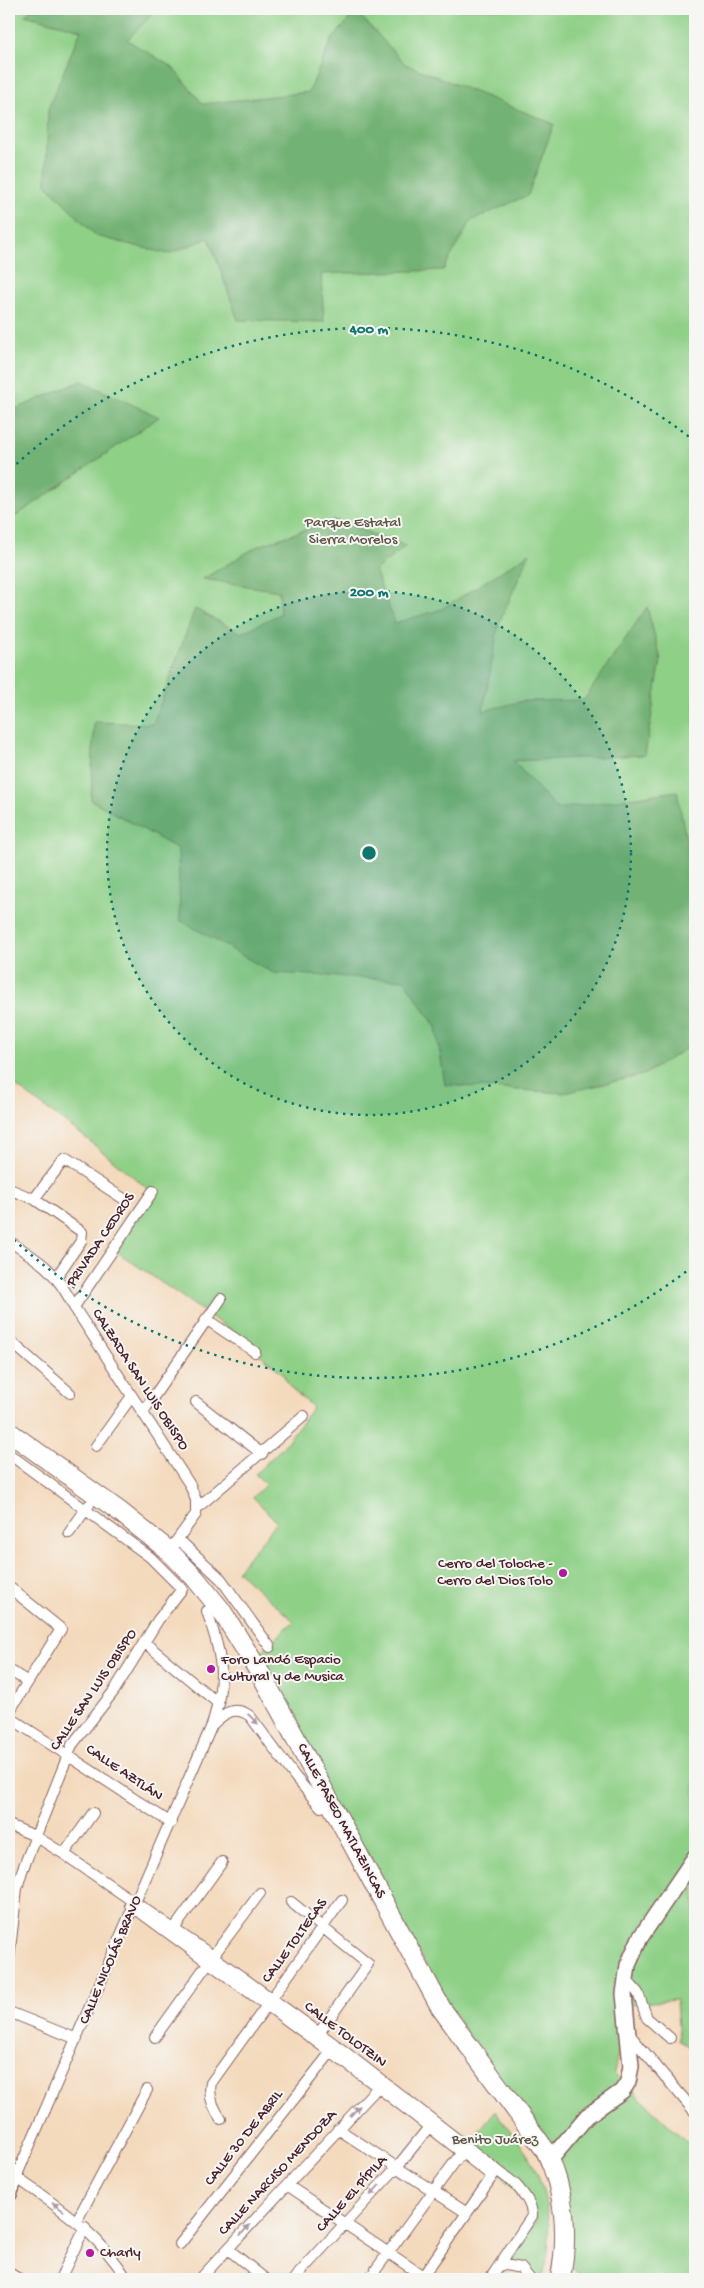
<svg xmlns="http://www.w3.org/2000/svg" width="704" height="2288" font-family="'Gochi Hand',sans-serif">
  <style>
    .green { fill: #8fd087; stroke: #6c7859 }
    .forest { fill: #73b274; stroke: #5e6850 }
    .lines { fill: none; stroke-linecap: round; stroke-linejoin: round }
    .street-casing { stroke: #86605e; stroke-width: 12 }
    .secondary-casing { stroke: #86605e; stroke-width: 18 }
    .highway-casing { stroke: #86605e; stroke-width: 21 }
    .street { stroke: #fff; stroke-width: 10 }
    .secondary { stroke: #fff; stroke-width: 15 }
    .highway { stroke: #fff; stroke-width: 19 }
    .oneway { fill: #ae9aa0 }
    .ring { fill: none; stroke: #0f766e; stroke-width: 2.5; stroke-dasharray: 2.5 5 }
    .poi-dot { fill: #b5179e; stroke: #f6f6f2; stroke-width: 2 }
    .labels { text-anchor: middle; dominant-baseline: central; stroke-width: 4; stroke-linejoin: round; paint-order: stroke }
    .park-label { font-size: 15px; fill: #5f5447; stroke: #f6f6f2 }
    .street-label { font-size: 15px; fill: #4a1f2b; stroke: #f6f6f2 }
    .poi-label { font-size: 15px; fill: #4a1f2b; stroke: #f6f6f2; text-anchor: start }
    .centre { fill: #0f766e; stroke: #f6f6f2; stroke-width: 2.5 }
    .ring-label { font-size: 15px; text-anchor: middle; font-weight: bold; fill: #0f766e; stroke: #f6f6f2; stroke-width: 4; stroke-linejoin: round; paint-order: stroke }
  </style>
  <rect width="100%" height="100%" fill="#f6f6f2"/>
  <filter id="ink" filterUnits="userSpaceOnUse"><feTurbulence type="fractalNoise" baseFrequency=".02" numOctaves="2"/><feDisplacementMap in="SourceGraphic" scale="10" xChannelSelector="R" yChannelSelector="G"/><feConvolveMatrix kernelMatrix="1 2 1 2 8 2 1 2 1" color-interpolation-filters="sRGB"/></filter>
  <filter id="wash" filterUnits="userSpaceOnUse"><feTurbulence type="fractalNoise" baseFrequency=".0096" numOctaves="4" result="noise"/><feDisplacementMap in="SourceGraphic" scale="20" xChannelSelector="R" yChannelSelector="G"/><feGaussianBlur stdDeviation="1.12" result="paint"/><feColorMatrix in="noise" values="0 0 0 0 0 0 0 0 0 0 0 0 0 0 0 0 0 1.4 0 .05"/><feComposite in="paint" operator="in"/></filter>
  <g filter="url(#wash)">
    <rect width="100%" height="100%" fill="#f4dabd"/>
    <path class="green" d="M 9,9 L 695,9 L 695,2051 L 679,2040 L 676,2000 L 628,2004 L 614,2073 L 690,2145 L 695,2144 L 695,2279 L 577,2279 L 577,2271 L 568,2267 L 564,2205 L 540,2158 L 248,1665 L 294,1621 L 237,1571 L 277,1522 L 253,1497 L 266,1484 L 255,1474 L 283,1447 L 313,1407 L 291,1388 L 282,1373 L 233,1332 L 113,1249 L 153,1193 L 82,1135 L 9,1081 Z
      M 495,2111 C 509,2130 526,2148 536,2170 C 550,2203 553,2246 542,2279 L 533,2279 L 526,2266 L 510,2262 L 535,2222 L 536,2212 L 469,2143 Z"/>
    <path class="forest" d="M 32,9 L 158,9 L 127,40 L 172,67 L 203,104 L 309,92 L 331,41 L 356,11 L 405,64 L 554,124 L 528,195 L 471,221 L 443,270 L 321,274 L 324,322 L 238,320 L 209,238 L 168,254 L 96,236 L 46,184 L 48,109 L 81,30 L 25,15 Z
      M 81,381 L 159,417 L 9,521 L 9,412 Z
      M 334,520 L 406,546 L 375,570 L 395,623 L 442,609 L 530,553 L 499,623 L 483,711 L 523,701 L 584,700 L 647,607 L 661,660 L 645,755 L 513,761 L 557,809 L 677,791 L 695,889 L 695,1043 L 643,1075 L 564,1093 L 445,1085 L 436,1027 L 404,980 L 273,973 L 180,920 L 178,849 L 91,800 L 94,722 L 153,724 L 195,609 L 241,633 L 280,614 L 279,591 L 203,579 L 258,546 Z"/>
  </g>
  <g filter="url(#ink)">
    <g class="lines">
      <defs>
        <path id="street" d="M 9,1189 L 34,1199 L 82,1232 L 81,1241 L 57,1276
          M 34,1199 L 64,1160 L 124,1199
          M 9,1241 C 42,1262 56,1271 74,1307 L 190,1485 L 196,1500 L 196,1514 L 169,1551
          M 74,1307 L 153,1191
          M 206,1319 L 255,1352
          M 9,1340 L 70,1393
          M 196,1402 L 262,1454
          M 143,1412 L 221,1299
          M 96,1446 L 132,1396
          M 9,1454 L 150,1557 L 182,1589 L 158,1620 L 114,1691 L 72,1745 L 22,1871 L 17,1888 L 9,1958
          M 197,1508 L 304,1416
          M 69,1533 L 89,1505
          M 178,1539 L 221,1579 L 270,1647
          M 9,1587 L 61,1629 L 9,1712
          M 144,1642 L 219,1704
          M 9,1670 L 28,1682
          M 9,1717 L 171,1823
          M 213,1724 C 224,1713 235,1705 250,1716 L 296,1778 L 321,1807
          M 9,1825 L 35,1836 L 64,1854 L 213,1956 L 336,2045 L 515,2184 C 523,2193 532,2203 532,2216 L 490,2279
          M 64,1854 L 93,1813
          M 291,1902 L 368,1964 L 319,2033
          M 130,1905 L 378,2087 L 492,2176
          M 174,1929 L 222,1862
          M 213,1956 L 260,1893
          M 625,1978 L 638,1993 L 647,2018 L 670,2038
          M 272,1998 L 342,1900
          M 9,2012 L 77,2039
          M 629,2034 L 695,2112
          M 155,2037 L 208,1963
          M 221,2119 C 214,2109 208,2096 211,2083 L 267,2005
          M 338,2129 L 467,2213
          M 9,2172 C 55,2206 95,2228 127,2279
          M 16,2177 L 212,1725 C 227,1676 222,1658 207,1611
          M 287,2185 L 423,2276
          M 77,2220 L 147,2090
          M 180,2244 L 331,2052
          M 228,2249 L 265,2279
          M 500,2264 L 521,2268 L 530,2279
          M 9,2273 L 19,2279
          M 60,2279 L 85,2227
          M 200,2279 L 378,2087
          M 294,2279 L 397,2167 L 429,2127
          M 369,2279 L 462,2152
          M 421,2279 L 496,2171"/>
        <path id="secondary" d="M 550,2160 L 587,2116 L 622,2091 L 628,2082 L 631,2066 L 624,1994 L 628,1965 L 640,1938 L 695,1857
          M 9,2194 L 16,2177"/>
        <path id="highway" d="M 9,1432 L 119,1511 L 169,1551 L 195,1578 L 221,1610 L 262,1676 L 441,2008 L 546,2151 C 565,2191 569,2236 560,2279"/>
      </defs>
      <use href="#street" class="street-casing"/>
      <use href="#secondary" class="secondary-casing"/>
      <use href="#highway" class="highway-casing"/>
      <use href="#street" class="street"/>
      <use href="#secondary" class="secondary"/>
      <use href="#highway" class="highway"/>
    </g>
    <defs><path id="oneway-solid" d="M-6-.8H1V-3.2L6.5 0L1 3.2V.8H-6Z" transform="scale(1.25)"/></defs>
    <g class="oneway">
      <use href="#oneway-solid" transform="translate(253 1719) rotate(44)"/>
      <use href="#oneway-solid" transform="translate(355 2111) rotate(-47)"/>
      <use href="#oneway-solid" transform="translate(375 2190) rotate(132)"/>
      <use href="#oneway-solid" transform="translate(58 2207) rotate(-145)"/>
      <use href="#oneway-solid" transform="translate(245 2230) rotate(-47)"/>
    </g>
  </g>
  <circle cx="369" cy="853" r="262" fill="#0f766e" fill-opacity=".12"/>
  <g class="ring">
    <circle cx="369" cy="853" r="262"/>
    <path d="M692 1267A525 525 0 0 1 11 1237M11 469A525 525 0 0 1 692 439"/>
  </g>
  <g class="poi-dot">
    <circle cx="563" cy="1573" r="5"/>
    <circle cx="211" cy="1669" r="5"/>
    <circle cx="90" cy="2253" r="5"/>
  </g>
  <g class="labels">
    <g class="park-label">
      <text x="353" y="523">Parque Estatal<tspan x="353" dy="17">Sierra Morelos</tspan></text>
      <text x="495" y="2140">Benito Juárez</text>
    </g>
    <g class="street-label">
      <text transform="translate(101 1240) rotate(-56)">PRIVADA CEDROS</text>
      <text transform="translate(140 1380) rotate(57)">CALZADA SAN LUIS OBISPO</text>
      <text transform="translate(94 1690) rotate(-56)">CALLE SAN LUIS OBISPO</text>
      <text transform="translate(124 1773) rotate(34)">CALLE AZTLÁN</text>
      <text transform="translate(341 1821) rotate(62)">CALLE PASEO MATLAZINCAS</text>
      <text transform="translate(295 1941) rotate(-54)">CALLE TOLTECAS</text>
      <text transform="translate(111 1960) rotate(-67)">CALLE NICOLÁS BRAVO</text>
      <text transform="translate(345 2035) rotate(37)">CALLE TOLOTZIN</text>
      <text transform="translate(244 2138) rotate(-52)">CALLE 30 DE ABRIL</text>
      <text transform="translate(278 2173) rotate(-47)">CALLE NARCISO MENDOZA</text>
      <text transform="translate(352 2194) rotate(-48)">CALLE EL PÍPILA</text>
    </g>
    <g class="poi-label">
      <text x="553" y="1564" text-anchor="end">Cerro del Toloche -<tspan x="553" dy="17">Cerro del Dios Tolo</tspan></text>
      <text x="221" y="1660">Foro Landó Espacio<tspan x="221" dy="17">Cultural y de Musica</tspan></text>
      <text x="100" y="2253">Charly</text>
    </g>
  </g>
  <circle cx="369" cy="853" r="8" class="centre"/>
  <g class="ring-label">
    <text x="369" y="333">400 m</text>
    <text x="369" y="596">200 m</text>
  </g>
  <rect width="704" height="2288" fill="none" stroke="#f6f6f2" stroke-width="30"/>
</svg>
